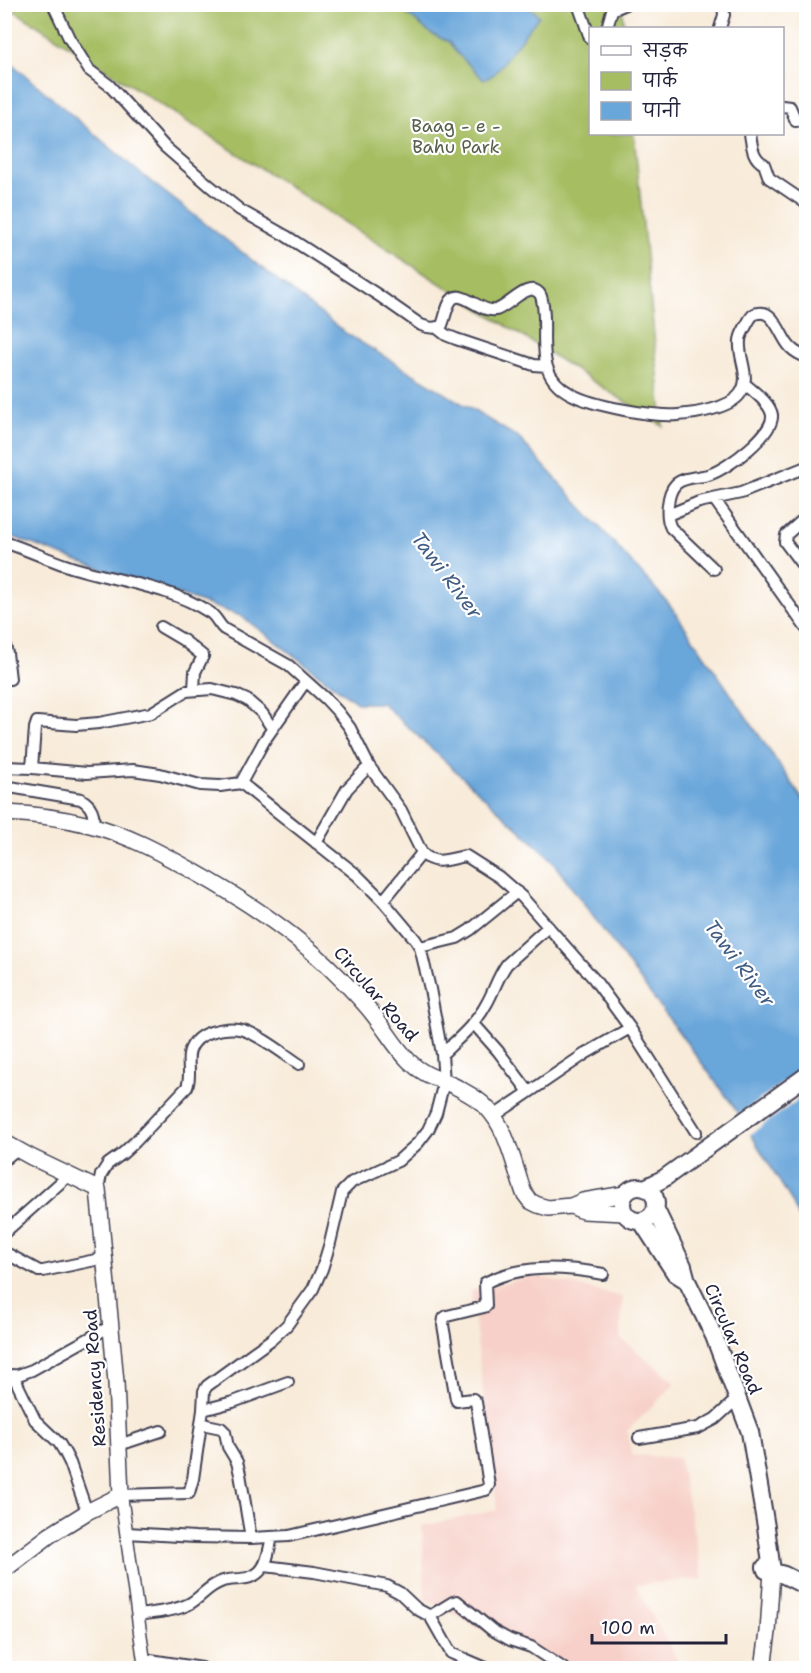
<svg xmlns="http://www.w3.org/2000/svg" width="811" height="1673" font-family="'Shantell Sans','Playpen Sans Deva',sans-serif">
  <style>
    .built { fill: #f7d1c9 }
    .green { fill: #a6bd62; stroke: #64704e; stroke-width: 1.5 }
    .water { fill: #69a6da; stroke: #46648a; stroke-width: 1.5 }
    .pier { fill: #f8ebd9 }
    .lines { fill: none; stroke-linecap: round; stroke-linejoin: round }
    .minor-casing { stroke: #424053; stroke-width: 14 }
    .tertiary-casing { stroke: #424053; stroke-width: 15 }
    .secondary-casing { stroke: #424053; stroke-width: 18 }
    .primary-casing { stroke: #424053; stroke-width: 20 }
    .minor { stroke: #fff; stroke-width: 10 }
    .tertiary { stroke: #fff; stroke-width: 12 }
    .secondary { stroke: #fff; stroke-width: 15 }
    .primary { stroke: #fff; stroke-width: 16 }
    .labels { text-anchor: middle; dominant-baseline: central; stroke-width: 4.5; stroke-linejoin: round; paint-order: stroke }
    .park-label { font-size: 18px; fill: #57604b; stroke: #fff }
    .street-label { font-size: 18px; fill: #22223b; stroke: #fff }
    .water-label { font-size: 20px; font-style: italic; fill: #425d83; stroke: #fff }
  </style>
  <rect width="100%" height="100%" fill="#fff"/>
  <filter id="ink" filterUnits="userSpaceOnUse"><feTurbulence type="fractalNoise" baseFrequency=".0167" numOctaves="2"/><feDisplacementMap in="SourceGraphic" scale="12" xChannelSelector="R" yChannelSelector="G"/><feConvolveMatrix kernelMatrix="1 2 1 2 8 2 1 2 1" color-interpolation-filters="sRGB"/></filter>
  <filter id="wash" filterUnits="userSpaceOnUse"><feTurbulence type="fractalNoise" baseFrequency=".008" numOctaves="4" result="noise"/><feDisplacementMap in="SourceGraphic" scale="24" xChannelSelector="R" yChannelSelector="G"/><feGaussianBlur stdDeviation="1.35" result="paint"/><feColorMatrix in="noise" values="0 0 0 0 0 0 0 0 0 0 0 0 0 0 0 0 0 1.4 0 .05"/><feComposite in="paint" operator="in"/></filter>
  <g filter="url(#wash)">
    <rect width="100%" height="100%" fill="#f8ebd9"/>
    <path class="built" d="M 536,1276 L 623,1297 L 620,1338 L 676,1383 L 627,1431 L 632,1455 L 679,1458 L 703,1579 L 635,1585 L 682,1668 L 553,1668 L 425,1599 L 422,1526 L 497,1510 L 471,1290 Z"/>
    <path class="green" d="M 5,5 L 622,5 L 624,28 L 590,28 L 590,134 L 634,134 L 663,426 Z"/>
    <path class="water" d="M 406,4 L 479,4 C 487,10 494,6 503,4 C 516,3 530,5 539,16 L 494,74 L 488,78 L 483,79 L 455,51 L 449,42 L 432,34 L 407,14 L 403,8 Z
      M 4,57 L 140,173 L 347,334 L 519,438 L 670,605 L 806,804 L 806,1233 L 791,1200 L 732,1104 L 549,857 L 382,703 L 357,703 L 241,616 L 72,559 L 5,534 Z"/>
    <path class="pier" d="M 806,1066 L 806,1094 L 748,1136 L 736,1117 Z"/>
  </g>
  <g filter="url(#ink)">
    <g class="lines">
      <defs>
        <path id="minor" d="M 53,4 L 69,38 L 89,70 L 109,85 L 165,147 L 210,186 L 240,210 L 286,236 L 378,295 L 421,325 C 429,328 435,329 442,325 C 445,318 446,310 449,304 C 458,283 479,314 496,310 C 509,306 528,281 539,293 C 542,296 542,301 543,305 C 548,340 533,374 571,394 C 592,406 654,417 678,415 C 695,414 730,408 740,394 C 752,377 738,359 740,341 C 740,335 744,330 747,324 C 750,319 752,313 759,313 C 775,310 781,339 791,348 C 795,352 801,355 806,357
          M 578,4 L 590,38
          M 607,28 L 612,10 L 624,5
          M 720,28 L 724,15 L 723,4
          M 782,106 L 790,107 L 796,121 L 806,119
          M 750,134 C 752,145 752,158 764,164 L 769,178 L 806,203
          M 437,328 L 446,335 L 456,339 L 534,365 L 546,366
          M 714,499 L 806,628
          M 668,515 L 699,502 L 741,493 L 806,467
          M 806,517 L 786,535 L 785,542 L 806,570
          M 4,542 C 29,550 53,562 78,569 C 122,582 170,587 209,612 C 216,616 218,624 224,629 L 288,665 L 326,699 L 338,712 L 350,728 L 369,766 L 401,810 L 422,853 C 435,867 451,858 466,856 L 499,877 L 522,897 L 594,979 L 630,1028 L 696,1132
          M 714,569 L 671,528 C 665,517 667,493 676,484 C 685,476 701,478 711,474 C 728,468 774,434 772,415 C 770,403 754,392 745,384
          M 161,627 L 183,640 L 203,656 L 195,672 L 194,689
          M 4,642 L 7,653 L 10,679
          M 4,767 L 32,768 L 87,773 L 133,770 L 160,774 L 200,785 L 220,786 L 241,783 L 357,875 L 383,901 L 415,939 L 420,947 L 430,989 L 442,1054 L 444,1082 L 436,1113 L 428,1130 L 418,1143 L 398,1161 L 352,1182 L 342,1192 L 330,1243 L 322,1269 L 313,1289 L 287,1325 L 272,1339 L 207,1386 L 204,1391 L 203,1410 L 233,1402 L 288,1382
          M 32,768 L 35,728 L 37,722 L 76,725 L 99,723 L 151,713 L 186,691 L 212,689 L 236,695 L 247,700 L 262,713 L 272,728
          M 241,783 L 264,741 L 306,681
          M 4,786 L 81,799 C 91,805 96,814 92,826
          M 316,843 L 347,789 L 369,766
          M 383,901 L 422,853
          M 420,947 L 457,938 L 470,930 L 517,892
          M 474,1024 L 498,1051 L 529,1092
          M 442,1054 C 459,1038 476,1024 487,1003 C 494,991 498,976 507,964 L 548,927
          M 494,1116 L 585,1054 L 630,1028
          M 4,1160 L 17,1149
          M 98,1189 L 101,1175 L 108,1164 L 122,1154 L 135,1142 L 187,1087 C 192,1074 186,1062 190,1050 C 194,1040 201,1035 211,1032 C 221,1029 233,1027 243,1030 C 260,1035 284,1054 299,1064
          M 4,1233 L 69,1175
          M 4,1252 L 39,1271 L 43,1271 L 105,1258
          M 13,1375 L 35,1420 L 59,1443 L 65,1453 L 70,1463 L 87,1512
          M 4,1376 L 18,1375 L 32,1370 L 111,1326
          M 202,1424 L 221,1428 L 225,1432 L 228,1447 L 237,1462 L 240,1474 L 251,1538
          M 639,1438 L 698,1428 L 715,1419 L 738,1398
          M 119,1445 L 161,1431
          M 121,1495 L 189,1493 L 193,1479 L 203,1410
          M 127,1533 L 195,1537 L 251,1538 L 289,1536 L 486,1490 L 489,1485 L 476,1402 L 473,1399 L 457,1401 L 456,1399 L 443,1325 L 444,1318 L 447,1316 L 484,1307 L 486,1306 L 485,1283 C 521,1264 564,1267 603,1274
          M 265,1566 L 314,1572 L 387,1586 L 400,1593 L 417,1609 L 430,1616 L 451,1653 L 486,1668
          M 138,1615 C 153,1613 176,1611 189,1604 C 202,1597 207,1586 223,1581 C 235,1578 250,1581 259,1572 C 268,1564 269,1548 272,1537
          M 430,1616 L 453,1602 L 457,1601 L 492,1630 L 510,1640 L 531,1647 L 563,1668
          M 144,1659 L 202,1668"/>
        <path id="tertiary" d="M 121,1495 L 145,1668"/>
        <path id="secondary" d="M 4,813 C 33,814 62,818 90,825 C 126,834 161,853 193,871 C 245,900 294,932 336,974 C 350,988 364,1002 376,1018 C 387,1032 396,1048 409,1061 C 426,1078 441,1078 460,1089 C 469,1094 479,1099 486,1107 C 507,1127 514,1166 524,1193 L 530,1201 L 538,1205 L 548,1208 L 571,1206 L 583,1201 L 625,1194
          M 4,1142 L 31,1157 L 98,1189 L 116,1382 L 121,1495 L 87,1512 L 50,1535 L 4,1570
          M 571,1206 L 583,1211 L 624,1213
          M 763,1668 L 768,1632 L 772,1571"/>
        <path id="primary" d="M622 1204a17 17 0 1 1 34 0a17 17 0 1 1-34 0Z
          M 645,1188 L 663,1179 L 806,1076
          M 656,1210 L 683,1266 L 687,1281 L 714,1336 L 750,1432 L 766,1527 L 772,1571
          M 642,1222 L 675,1273 L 686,1280
          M 765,1567 L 766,1570 L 784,1575 L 806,1586"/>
      </defs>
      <use href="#minor" class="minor-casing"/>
      <use href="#tertiary" class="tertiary-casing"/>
      <use href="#secondary" class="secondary-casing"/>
      <use href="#primary" class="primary-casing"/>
      <use href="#minor" class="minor"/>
      <use href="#tertiary" class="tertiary"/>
      <use href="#secondary" class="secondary"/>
      <use href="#primary" class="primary"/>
    </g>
  </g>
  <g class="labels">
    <g class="park-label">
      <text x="456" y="126">Baag - e -<tspan x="456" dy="21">Bahu Park</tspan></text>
    </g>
    <g class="street-label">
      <text transform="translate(376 994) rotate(49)">Circular Road</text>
      <text transform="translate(733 1339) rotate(67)">Circular Road</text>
      <text transform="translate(95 1378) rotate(-94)">Residency Road</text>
    </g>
    <g class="water-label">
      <text transform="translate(447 575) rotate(53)">Tawi River</text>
      <text transform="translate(740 963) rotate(53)">Tawi River</text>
    </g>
  </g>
  <rect width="811" height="1673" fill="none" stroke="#fff" stroke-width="24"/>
  <rect x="589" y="27" width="195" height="108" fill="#ffffff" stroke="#a7a7b1" stroke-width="1.5"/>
  <rect x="601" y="46" width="30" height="9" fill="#ffffff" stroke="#a7a7b1" stroke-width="1.5"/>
  <text x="643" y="57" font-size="18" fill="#22223b">सड़क</text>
  <rect x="601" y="72" width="30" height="18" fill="#a6bd62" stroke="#a7a7b1" stroke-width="1.5"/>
  <text x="643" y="87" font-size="18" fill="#22223b">पार्क</text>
  <rect x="601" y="102" width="30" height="18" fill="#69a6da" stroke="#a7a7b1" stroke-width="1.5"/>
  <text x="643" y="117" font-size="18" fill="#22223b">पानी</text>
  <path d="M592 1634v9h134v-9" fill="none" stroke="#22223b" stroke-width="3"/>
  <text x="601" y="1634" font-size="18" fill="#22223b" stroke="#ffffff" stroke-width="4.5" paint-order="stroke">100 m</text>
</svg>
